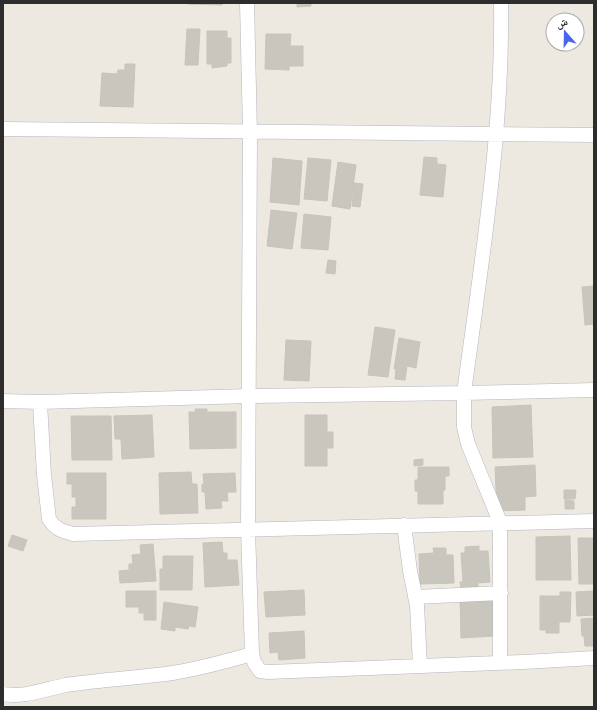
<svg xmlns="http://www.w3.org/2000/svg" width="597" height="710" font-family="Manrope,'Noto Naskh Arabic',sans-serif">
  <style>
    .building { fill: #c9c6be; stroke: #c9c4ba }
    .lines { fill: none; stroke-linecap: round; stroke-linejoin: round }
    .minor-casing { stroke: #b4b6bf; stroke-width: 15 }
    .minor { stroke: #fff; stroke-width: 14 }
  </style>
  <rect width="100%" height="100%" fill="#ede8e0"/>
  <path class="building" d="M 187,3 L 222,3 L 222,5 L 187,4 Z
    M 297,3 L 311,3 L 311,6 L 297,7 Z
    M 187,29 L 200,29 L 198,65 L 185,65 Z
    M 207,31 L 227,31 L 227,38 L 231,38 L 231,63 L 227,63 L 227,66 L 212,68 L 212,64 L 207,64 Z
    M 266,34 L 291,34 L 290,46 L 303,46 L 303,66 L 289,66 L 289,70 L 265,69 Z
    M 125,64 L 135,64 L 133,107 L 100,106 L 102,73 L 117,74 L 118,70 L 125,70 Z
    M 424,157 L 437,158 L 437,164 L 446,165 L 443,197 L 420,195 Z
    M 273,158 L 302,161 L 299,205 L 270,202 Z
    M 308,158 L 331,160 L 327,201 L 304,199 Z
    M 338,162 L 356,165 L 350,209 L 332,206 Z
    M 354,183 L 363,184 L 360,207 L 352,206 Z
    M 271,210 L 297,213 L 292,249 L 267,246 Z
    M 304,214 L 331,217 L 328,250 L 301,248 Z
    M 328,260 L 336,261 L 335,274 L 326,273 Z
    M 594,286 L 594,324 L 585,325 L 582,287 Z
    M 375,327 L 395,330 L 388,377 L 368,375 Z
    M 399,338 L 420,342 L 416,368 L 407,366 L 405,380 L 395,379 L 396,369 L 394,369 Z
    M 286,340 L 311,341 L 309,381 L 284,380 Z
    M 531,405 L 533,457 L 493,458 L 492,407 Z
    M 195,409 L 207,409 L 207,412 L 236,412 L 236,448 L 190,449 L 189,412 L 196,412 Z
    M 152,415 L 154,457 L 122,459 L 121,439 L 115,439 L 114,416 Z
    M 305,415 L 327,415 L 327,432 L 333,432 L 333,448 L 327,448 L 327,466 L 305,466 Z
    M 71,416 L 111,416 L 112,460 L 72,460 Z
    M 423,459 L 423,465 L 414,466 L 414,460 Z
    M 535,465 L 536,496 L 525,497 L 525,510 L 497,511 L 495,467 Z
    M 418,467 L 449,467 L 449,476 L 445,476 L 445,490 L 443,490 L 443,504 L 418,504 L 418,491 L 415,491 L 415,480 L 418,480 Z
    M 191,472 L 192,484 L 197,484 L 198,513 L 160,514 L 159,473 Z
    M 67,473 L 106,473 L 106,519 L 72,519 L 72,507 L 76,507 L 76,497 L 72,497 L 72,484 L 67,484 Z
    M 235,473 L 236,492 L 227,492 L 228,501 L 221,501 L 222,508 L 206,509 L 205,492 L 202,492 L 202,484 L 204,484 L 203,474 Z
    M 564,490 L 576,490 L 575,499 L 564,499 Z
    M 565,500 L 574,501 L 574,509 L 565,509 Z
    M 12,535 L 27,540 L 23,551 L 8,546 Z
    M 570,536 L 571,580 L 536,580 L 536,537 Z
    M 578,538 L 594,538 L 594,584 L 579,584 Z
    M 222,542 L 223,553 L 227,553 L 227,560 L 237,560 L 239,585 L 205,587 L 203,543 Z
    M 153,544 L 156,581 L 120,583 L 119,571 L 129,570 L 129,564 L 133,564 L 132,555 L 141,554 L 140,545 Z
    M 479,546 L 479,551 L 488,551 L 490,582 L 478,583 L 478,588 L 461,589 L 460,582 L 463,582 L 461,553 L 465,553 L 465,547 Z
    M 433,548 L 446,548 L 446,555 L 453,555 L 454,583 L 420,584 L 419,554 L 434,553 Z
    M 163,556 L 193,556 L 192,590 L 160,590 L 160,569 L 163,569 Z
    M 304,590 L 305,615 L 266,617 L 264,592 Z
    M 126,591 L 156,591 L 156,620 L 144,620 L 144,613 L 139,613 L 139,607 L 126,607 Z
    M 594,591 L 594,615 L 577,616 L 576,592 Z
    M 560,592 L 571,592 L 570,622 L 559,622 L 559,633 L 546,633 L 546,630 L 540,630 L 540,596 L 560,596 Z
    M 493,596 L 494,636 L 461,638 L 460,597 Z
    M 164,602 L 198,607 L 195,627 L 189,626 L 188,629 L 175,627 L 175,631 L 161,629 Z
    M 594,618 L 594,646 L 585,646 L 584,636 L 582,636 L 581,619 Z
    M 304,631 L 305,658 L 279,660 L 278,652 L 270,653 L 269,633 Z"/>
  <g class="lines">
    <defs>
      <path id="minor" d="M 247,3 L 250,132 L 248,529 L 252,654 L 254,662 L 260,671 L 268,672 L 524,662 L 594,658
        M 3,129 L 594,135
        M 3,401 L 40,402 L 250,396 L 464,393 L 594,390
        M 40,402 L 44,475 L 49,519 C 55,529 62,531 73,534 L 594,521
        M 404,525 L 410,571 L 417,605 L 420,666
        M 415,597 L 501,593
        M 500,662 L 500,522 L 468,444 L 464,427 L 464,393 C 481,264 503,134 501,3
        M 3,694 C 24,698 45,689 66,685 C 99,680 133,678 166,674 C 195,670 224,662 252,654"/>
    </defs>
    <use href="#minor" class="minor-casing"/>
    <use href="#minor" class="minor"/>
  </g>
  <rect width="597" height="710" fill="none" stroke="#2d2d2d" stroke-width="8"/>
  <g transform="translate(565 32) rotate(340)"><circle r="19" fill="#ffffff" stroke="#ababab"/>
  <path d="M0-3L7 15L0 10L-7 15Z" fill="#4c63ee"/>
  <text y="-6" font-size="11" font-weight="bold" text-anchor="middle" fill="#2d2d2d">ش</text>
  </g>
</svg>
